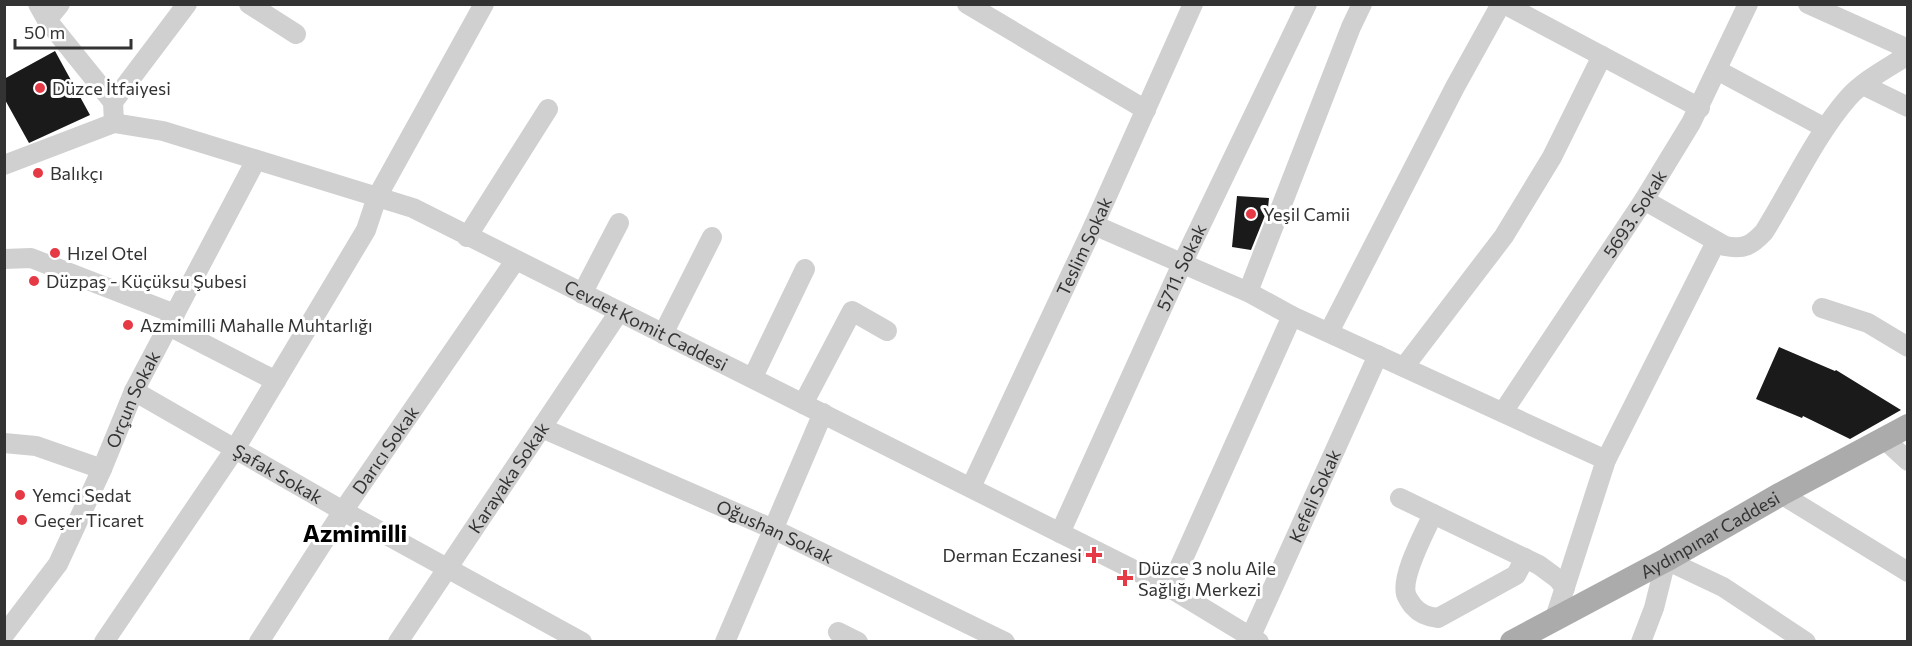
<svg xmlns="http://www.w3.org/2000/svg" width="1912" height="646" font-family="Commissioner,sans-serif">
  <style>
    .building { fill: #1a1a1a }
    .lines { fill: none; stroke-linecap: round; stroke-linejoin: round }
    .minor { stroke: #d0d0d0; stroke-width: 20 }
    .major { stroke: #ababab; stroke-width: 24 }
    .poi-dot { fill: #e63946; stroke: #fff; stroke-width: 2 }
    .labels { text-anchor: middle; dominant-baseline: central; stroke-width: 6; stroke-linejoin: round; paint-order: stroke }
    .poi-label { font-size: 18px; fill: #333; stroke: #fff; text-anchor: start }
    .street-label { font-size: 18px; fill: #333; stroke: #fff }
    .district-label { font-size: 24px; font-weight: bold; fill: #000; stroke: #fff }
  </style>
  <rect width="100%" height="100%" fill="#fff"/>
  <path class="building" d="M 55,51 L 90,115 L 29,143 L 4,98 L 4,79 Z
    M 1237,196 L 1269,198 L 1268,208 L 1251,250 L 1232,247 Z
    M 1779,347 L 1835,371 L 1836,370 L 1901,410 L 1850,439 L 1803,416 L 1802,418 L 1756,399 Z"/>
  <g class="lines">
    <g class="minor">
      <path d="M 38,4 L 47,20 L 113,102 L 114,123"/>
      <path d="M 249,4 L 296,34"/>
      <path d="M 967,4 L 1146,110"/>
      <path d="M 1504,4 L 1700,108"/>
      <path d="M 1808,4 L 1908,49"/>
      <path d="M 47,20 L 60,4"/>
      <path d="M 1717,70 L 1825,128"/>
      <path d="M 1863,85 L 1908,107"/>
      <path d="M 113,102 L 187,4"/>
      <path id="s1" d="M 4,165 L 114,123 L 163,131 L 413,208 L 1170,588 L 1259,642"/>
      <path d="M 1644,200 L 1725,246 C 1744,250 1752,245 1764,232 C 1791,189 1815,136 1848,98 C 1864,80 1888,68 1908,55"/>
      <path d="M 1094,225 L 1248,292 L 1292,316 L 1606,460"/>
      <path d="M 467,237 L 548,109"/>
      <path d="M 4,259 L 31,258 L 175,314"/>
      <path d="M 1248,292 L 1351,27 L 1362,4"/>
      <path d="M 582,294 L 619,223"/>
      <path d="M 1822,308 L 1868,323 L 1908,347"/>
      <path d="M 169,326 L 276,381"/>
      <path d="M 1329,332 L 1455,87 L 1501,4"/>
      <path d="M 663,334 L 712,237"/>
      <path d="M 1404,367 L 1504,236 L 1552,157 L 1602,56"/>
      <path d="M 753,377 L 805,269"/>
      <path id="s2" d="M 134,391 L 343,511 L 582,642"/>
      <path d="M 803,404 L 852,311 L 887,331"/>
      <path id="s3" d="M 1503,412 L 1644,200 L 1691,123 L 1748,4"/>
      <path id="s4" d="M 542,428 L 773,529 L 1005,642"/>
      <path d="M 1884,439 L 1908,461"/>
      <path d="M 4,443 L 36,446 L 102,469"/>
      <path id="s5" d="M 971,487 L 1094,225 L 1193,4"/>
      <path d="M 1781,494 L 1908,572"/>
      <path d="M 1400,498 L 1539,565 L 1558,579 L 1565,588"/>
      <path d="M 1433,514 C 1425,532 1401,575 1406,594 C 1407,598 1411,603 1413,606 C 1420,614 1427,617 1438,618 L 1516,575 L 1525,558"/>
      <path id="s6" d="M 1060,533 L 1182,264 L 1307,4"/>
      <path d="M 1170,588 L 1292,316"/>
      <path d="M 1555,618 L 1606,460 L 1716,242"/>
      <path d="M 838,632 L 858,642"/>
      <path id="s7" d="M 4,635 L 58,564 L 102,469 L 134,391 L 256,160"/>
      <path id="s8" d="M 1251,636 L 1378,355"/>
      <path d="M 104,642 L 235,449 L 366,230 L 377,197 L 484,4"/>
      <path id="s9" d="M 259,642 L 343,511 L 515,261"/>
      <path id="s10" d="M 398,642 L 619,312"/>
      <path d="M 725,642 L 823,413"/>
      <path d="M 1641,642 L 1654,608 L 1666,560 L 1723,587 L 1806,642"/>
    </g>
    <path class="major" id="s11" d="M 1512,642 L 1666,560 L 1781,494 L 1908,426"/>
  </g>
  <g class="poi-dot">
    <circle cx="40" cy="88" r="6"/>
    <circle cx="38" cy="173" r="6"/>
    <circle cx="1251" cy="214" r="6"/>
    <circle cx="55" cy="253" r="6"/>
    <circle cx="34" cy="281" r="6"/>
    <circle cx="128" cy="325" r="6"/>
    <circle cx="20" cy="495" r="6"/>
    <circle cx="22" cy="520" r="6"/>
    <path d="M1091 546h6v6h6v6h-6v6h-6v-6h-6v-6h6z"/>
    <path d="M1122 569h6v6h6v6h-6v6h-6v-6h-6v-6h6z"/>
  </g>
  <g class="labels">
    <g class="poi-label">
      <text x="52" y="88">Düzce İtfaiyesi</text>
      <text x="50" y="173">Balıkçı</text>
      <text x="1263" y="214">Yeşil Camii</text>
      <text x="67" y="253">Hızel Otel</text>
      <text x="46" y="281">Düzpaş - Küçüksu Şubesi</text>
      <text x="140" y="325">Azmimilli Mahalle Muhtarlığı</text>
      <text x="32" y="495">Yemci Sedat</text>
      <text x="34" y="520">Geçer Ticaret</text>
      <text x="1082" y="555" text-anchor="end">Derman Eczanesi</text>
      <text x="1138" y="568">Düzce 3 nolu Aile<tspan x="1138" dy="21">Sağlığı Merkezi</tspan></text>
    </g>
    <g class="street-label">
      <text stroke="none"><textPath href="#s3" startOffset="238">5693. Sokak</textPath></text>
      <text stroke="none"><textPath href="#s5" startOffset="266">Teslim Sokak</textPath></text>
      <text stroke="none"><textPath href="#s6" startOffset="292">5711. Sokak</textPath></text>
      <text stroke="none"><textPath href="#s1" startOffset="690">Cevdet Komit Caddesi</textPath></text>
      <text stroke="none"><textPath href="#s7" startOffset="270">Orçun Sokak</textPath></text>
      <text stroke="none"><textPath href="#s9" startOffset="230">Darıcı Sokak</textPath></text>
      <text stroke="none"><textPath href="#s2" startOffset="166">Şafak Sokak</textPath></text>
      <text stroke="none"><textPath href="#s10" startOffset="198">Karayaka Sokak</textPath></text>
      <text stroke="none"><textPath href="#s8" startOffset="154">Kefeli Sokak</textPath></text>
      <text stroke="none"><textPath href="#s4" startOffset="255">Oğushan Sokak</textPath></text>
      <text stroke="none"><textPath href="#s11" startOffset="225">Aydınpınar Caddesi</textPath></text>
    </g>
    <g class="district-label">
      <text x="355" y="532">Azmimilli</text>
    </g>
  </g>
  <rect width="1912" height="646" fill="none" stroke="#333333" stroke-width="12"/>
  <path d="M15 39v9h116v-9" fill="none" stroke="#333333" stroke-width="3"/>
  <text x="24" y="39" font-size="18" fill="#333333" stroke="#ffffff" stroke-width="4.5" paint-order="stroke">50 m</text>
</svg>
